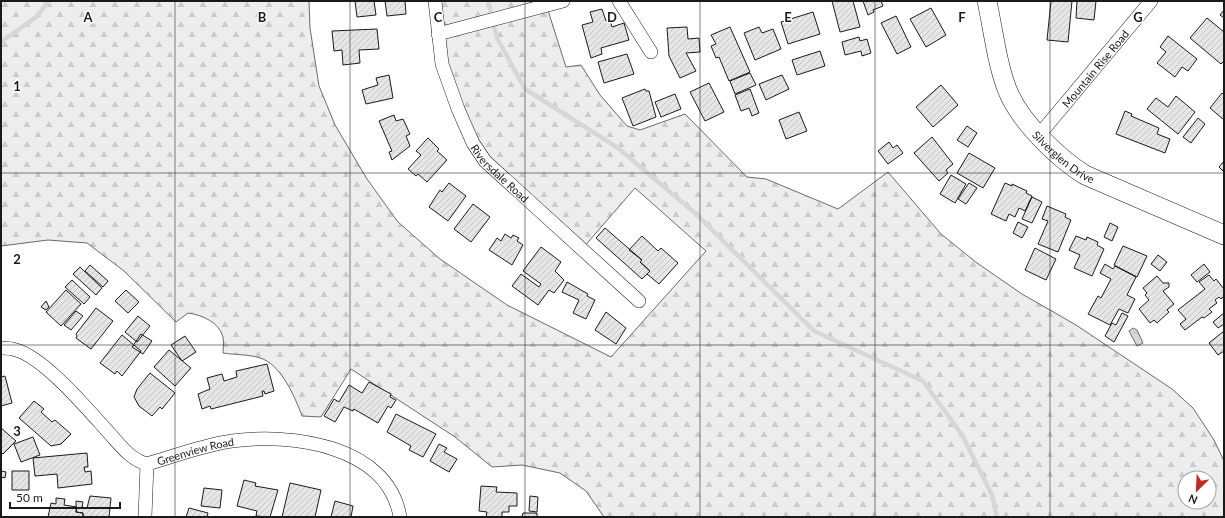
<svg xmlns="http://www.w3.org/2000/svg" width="1225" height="518" font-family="Lato,sans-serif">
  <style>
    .forest { fill: url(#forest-firs); stroke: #6a6a6a; fill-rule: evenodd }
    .water { fill: url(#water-ripples); stroke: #6a6a6a }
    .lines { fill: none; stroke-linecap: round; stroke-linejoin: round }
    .stream { stroke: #d7d7d7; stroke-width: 4.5 }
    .building { fill: url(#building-hatch); stroke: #1a1a1a }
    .street-casing { stroke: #1a1a1a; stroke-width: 14 }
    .secondary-casing { stroke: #1a1a1a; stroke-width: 20 }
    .street { stroke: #fff; stroke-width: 13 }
    .secondary { stroke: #fff; stroke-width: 19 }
    .grid { fill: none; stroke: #1a1a1a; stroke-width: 1; stroke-opacity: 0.55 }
    .labels { text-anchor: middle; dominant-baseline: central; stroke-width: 3; stroke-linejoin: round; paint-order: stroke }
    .street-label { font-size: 11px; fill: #1a1a1a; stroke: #fff }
    .grid-label { font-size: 13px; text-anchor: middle; font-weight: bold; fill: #1a1a1a; stroke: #fff; stroke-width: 3; stroke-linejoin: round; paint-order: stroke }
  </style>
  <defs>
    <pattern id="forest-firs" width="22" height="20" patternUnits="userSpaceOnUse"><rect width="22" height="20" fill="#ededed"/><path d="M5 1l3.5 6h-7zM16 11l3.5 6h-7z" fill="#cbcbcb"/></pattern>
    <pattern id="water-ripples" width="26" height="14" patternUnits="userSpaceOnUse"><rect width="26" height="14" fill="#d7d7d7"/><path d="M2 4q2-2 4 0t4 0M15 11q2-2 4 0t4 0" fill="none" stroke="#b8b8b8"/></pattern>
    <pattern id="building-hatch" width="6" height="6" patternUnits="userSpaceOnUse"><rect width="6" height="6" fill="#e6e6e6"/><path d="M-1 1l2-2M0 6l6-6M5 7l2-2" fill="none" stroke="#c5c5c5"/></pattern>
  </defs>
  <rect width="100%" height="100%" fill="#fff"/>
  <path class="forest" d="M 1,1 L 309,1 L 310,28 L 319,86 L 335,125 L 367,179 L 398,222 L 440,259 L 507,305 L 611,357 L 706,251 L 635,188 L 583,248 L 488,164 L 443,64 L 435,1 L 545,1 L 566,67 L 581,65 L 600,95 L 627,126 L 640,130 L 685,114 L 747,177 L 766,179 L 838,209 L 888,172 L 941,234 L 977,263 L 1022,294 L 1076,325 L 1172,389 L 1193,408 L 1214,440 L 1224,461 L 1224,517 L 604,517 L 586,491 L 560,473 L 522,465 L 492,467 L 455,437 L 351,369 L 321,417 L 302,416 C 295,397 281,364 260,358 C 248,354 235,355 223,353 C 223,348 224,342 223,337 C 219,322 202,315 188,313 L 176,322 L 124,271 L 87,243 L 48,240 L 1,246 ZM 1185,478 L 1209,478 L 1209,502 L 1185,502 Z"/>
  <path class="water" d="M 1133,328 L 1137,330 L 1143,343 L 1137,346 L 1129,331 Z"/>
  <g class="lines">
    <path class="stream" d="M 488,1 L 497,38 L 525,89 L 618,148 L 696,214 L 814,331 L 923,381 L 962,435 L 992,495 L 997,517
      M 1,42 L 36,17 L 49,1"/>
  </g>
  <path class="building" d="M 355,1 L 374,1 L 376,15 L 357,17 Z
    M 385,1 L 405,1 L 406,14 L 387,16 Z
    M 832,1 L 853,1 L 860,27 L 840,32 Z
    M 863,1 L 881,1 L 883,6 L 873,10 L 874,12 L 868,15 Z
    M 1051,1 L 1072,1 L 1068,42 L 1047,40 Z
    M 1077,1 L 1096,1 L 1094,20 L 1076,18 Z
    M 931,8 L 946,35 L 926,47 L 910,19 Z
    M 602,9 L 606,21 L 610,20 L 612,27 L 624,23 L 629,40 L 601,48 L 602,54 L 591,58 L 582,25 L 593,22 L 590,12 Z
    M 1224,10 L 1224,18 L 1220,15 Z
    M 813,12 L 820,34 L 788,44 L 781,22 Z
    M 896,16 L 911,47 L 897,54 L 881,23 Z
    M 1207,18 L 1224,32 L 1224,61 L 1221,64 L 1190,38 Z
    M 687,27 L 688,39 L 699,38 L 700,52 L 686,53 L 696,71 L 680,78 L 669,56 L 667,28 Z
    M 730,27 L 750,72 L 729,81 L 719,57 L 716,58 L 711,46 L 716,44 L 711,35 Z
    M 759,27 L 762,33 L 773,29 L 781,49 L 755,60 L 744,33 Z
    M 377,29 L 379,49 L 359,50 L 360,63 L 343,65 L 342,50 L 334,51 L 332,31 Z
    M 1168,36 L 1197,59 L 1188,71 L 1182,67 L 1175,77 L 1157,63 L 1166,52 L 1160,47 Z
    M 859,37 L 860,41 L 867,39 L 871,53 L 862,56 L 861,51 L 845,55 L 842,42 Z
    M 820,51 L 825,66 L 797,75 L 792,60 Z
    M 627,54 L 634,74 L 604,83 L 598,62 Z
    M 750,73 L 756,85 L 735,94 L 730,81 Z
    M 389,75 L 393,98 L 366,104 L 362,90 L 378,85 L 376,78 Z
    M 782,75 L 789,89 L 766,100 L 759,84 Z
    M 709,83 L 724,112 L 705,121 L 690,92 Z
    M 941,85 L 958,105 L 933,127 L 916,107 Z
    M 645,89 L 646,91 L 649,91 L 656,117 L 633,126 L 622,98 Z
    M 750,89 L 759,113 L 752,116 L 749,108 L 741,111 L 735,95 Z
    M 1222,93 L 1224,95 L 1224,120 L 1210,108 Z
    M 675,94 L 681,109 L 661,117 L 655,102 Z
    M 1176,96 L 1195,112 L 1178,134 L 1147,109 L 1156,98 L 1168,107 Z
    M 1125,111 L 1132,114 L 1131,116 L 1159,128 L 1157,134 L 1170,139 L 1165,153 L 1116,134 Z
    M 799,112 L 807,131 L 786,139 L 779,120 Z
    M 394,115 L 396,121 L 403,119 L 410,134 L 406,136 L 410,146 L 392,160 L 389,152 L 392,151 L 379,121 Z
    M 1198,118 L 1205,124 L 1191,143 L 1183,137 Z
    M 967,126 L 977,133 L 968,147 L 957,140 Z
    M 932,137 L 953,164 L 946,170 L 948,173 L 939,181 L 914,153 Z
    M 428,138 L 439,149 L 437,151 L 447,160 L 427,182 L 418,174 L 416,176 L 408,169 L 421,155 L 416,151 Z
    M 889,142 L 893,148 L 897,145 L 903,153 L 888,164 L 878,151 Z
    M 969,153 L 995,168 L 983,188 L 957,173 Z
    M 1224,161 L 1224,172 L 1219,167 Z
    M 951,175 L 966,184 L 955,203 L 940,194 Z
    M 449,183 L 466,196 L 448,221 L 429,207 L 440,190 L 442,192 Z
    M 969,183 L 977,188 L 966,204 L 958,199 Z
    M 1005,183 L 1012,186 L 1012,184 L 1027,191 L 1026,193 L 1032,196 L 1025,211 L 1019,208 L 1015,217 L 1009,214 L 1006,221 L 991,214 Z
    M 1032,197 L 1042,202 L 1032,223 L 1022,219 Z
    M 473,204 L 490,217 L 471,242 L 454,229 Z
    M 1047,206 L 1066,214 L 1065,217 L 1071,220 L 1058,252 L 1038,244 L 1048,221 L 1042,219 Z
    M 1018,222 L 1028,227 L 1022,238 L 1013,233 Z
    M 1110,223 L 1118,227 L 1112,241 L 1104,237 Z
    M 605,228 L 642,260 L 640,262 L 650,271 L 642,279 L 596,238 Z
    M 505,234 L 511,238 L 513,235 L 519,238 L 517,241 L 523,245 L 512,265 L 489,250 L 497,238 L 501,241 Z
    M 642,236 L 658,251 L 661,248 L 678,263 L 659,284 L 647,274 L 650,271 L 640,262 L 642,260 L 629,250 Z
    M 1076,236 L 1086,240 L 1087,237 L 1098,242 L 1097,245 L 1104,249 L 1092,276 L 1074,268 L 1080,255 L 1069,250 Z
    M 1123,246 L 1147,256 L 1137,277 L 1114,265 Z
    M 541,247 L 561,262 L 555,271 L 564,280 L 554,293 L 549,290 L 538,305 L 512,286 L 521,274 L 539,287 L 541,284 L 523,271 Z
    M 1035,248 L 1056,259 L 1046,280 L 1025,270 Z
    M 1158,255 L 1167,262 L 1160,271 L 1151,264 Z
    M 1105,264 L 1113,269 L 1115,266 L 1136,277 L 1127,295 L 1135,299 L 1128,313 L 1119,309 L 1110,325 L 1088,314 L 1098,296 L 1101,298 L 1111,279 L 1100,273 Z
    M 1204,264 L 1210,272 L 1197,282 L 1191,275 Z
    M 90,265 L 108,281 L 103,287 L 85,271 Z
    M 80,267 L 102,288 L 96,295 L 73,274 Z
    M 1209,275 L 1214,281 L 1216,279 L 1224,289 L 1224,296 L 1221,299 L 1219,297 L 1215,300 L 1217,303 L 1209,309 L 1212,312 L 1204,318 L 1202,317 L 1185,330 L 1180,324 L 1186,319 L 1178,310 L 1205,289 L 1199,282 Z
    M 1157,276 L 1163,283 L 1169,283 L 1169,287 L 1163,291 L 1174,304 L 1167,310 L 1169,312 L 1157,323 L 1154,320 L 1150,323 L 1139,309 L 1149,300 L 1145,295 L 1147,293 L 1143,288 Z
    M 72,280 L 90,297 L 84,304 L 65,287 Z
    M 567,282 L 588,294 L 587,296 L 595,300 L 586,319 L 573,313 L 579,300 L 562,292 Z
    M 66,290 L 81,304 L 61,326 L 46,312 Z
    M 126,290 L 139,302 L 128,313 L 115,301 Z
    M 46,301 L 49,307 L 46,310 L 41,307 Z
    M 96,308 L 113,321 L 91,349 L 76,338 L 77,336 L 76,334 Z
    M 76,311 L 83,316 L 71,330 L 64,325 Z
    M 606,312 L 626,328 L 616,344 L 595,330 Z
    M 1122,313 L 1128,316 L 1114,342 L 1105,336 L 1112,323 L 1116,325 Z
    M 1224,313 L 1224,324 L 1218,328 L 1213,322 Z
    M 138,316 L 150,326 L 137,342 L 125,332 Z
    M 1224,331 L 1224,351 L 1218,355 L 1209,343 Z
    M 141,334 L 152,341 L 143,354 L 132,347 Z
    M 122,335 L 141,351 L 122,376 L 117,371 L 115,374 L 100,363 Z
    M 185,336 L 196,352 L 182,361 L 171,345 Z
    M 169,350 L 191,368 L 175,386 L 154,367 Z
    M 267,364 L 274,391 L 265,394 L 264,391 L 262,391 L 263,396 L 211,409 L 210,406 L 202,409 L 198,394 L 210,389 L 207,378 L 222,374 L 224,381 L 237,377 L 236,371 Z
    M 150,373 L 175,393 L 162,409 L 160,407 L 152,416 L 139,406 L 134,397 L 137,389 Z
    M 5,376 L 12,403 L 1,406 L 1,377 Z
    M 369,382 L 391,394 L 390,397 L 396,400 L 391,408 L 388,406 L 378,423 L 354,409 L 353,411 L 344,407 L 335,422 L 324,416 L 334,399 L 339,402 L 349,385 L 362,393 Z
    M 34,401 L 44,409 L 41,412 L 52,422 L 55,420 L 71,434 L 61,444 L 51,446 L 19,418 Z
    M 396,414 L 436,434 L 423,457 L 409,450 L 411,446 L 387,432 Z
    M 1,428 L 16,441 L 3,454 L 1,452 Z
    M 33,437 L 40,455 L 21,462 L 14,444 Z
    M 439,444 L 447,448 L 444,452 L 457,459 L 449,472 L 430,461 Z
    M 87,453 L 88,467 L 84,467 L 85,472 L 91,471 L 92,484 L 58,488 L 57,474 L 35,476 L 33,458 Z
    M 1,471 L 6,472 L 5,478 L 1,477 Z
    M 12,471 L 29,471 L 29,490 L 12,490 Z
    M 244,480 L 256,483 L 255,486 L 278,490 L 270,517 L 256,516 L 257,511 L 237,506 Z
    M 290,483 L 321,490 L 315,517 L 282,517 Z
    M 481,486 L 497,487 L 496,492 L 517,493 L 517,506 L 509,506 L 509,512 L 502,512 L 502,517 L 486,517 L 487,512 L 479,511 Z
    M 204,488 L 222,490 L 220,508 L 201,506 Z
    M 90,496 L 111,498 L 109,517 L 83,517 L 83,513 L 76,512 L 76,501 L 83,502 L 82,507 L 87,508 Z
    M 530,496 L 538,497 L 537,512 L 529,511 Z
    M 56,498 L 65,499 L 64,505 L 77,507 L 76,512 L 83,513 L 83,517 L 48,517 L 51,503 L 56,504 Z
    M 335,501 L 353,506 L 351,517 L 331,517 Z
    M 189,508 L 208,513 L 207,517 L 186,517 Z
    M 523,513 L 537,513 L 537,517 L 522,517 Z"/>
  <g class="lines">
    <defs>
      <g id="street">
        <path id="s1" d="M 435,1 L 442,64 L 458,109 L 473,143 L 485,161 L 639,301"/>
        <path d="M 619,1 L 651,52"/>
        <path d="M 438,34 L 563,1"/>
        <path id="s2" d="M 1039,135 L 1151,1"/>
        <path id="s3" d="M 1,348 C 6,348 11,348 16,350 C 45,358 89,411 110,434 C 121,446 131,460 147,464 C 175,456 203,445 232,441 C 291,433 388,445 400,517"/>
        <path d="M 145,517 L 147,464"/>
      </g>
      <g id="secondary">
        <path id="s4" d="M 987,1 C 993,29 998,71 1010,96 C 1024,125 1058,158 1085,175 L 1224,235"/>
      </g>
    </defs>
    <use href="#street" class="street-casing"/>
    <use href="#secondary" class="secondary-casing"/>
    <use href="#street" class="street"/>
    <use href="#secondary" class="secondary"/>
  </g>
  <path class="grid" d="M 175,1 L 175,517M 350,1 L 350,517M 525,1 L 525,517M 700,1 L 700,517M 875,1 L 875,517M 1050,1 L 1050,517M 1,173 L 1224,173M 1,345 L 1224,345"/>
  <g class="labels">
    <g class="street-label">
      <text stroke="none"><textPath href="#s2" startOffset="87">Mountain Rise Road</textPath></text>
      <text stroke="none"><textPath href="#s4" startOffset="180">Silverglen Drive</textPath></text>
      <text stroke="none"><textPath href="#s1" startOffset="189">Riversdale Road</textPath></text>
      <text stroke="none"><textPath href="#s3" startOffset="241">Greenview Road</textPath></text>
    </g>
  </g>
  <g class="grid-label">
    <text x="88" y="22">A</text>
    <text x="262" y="22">B</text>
    <text x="438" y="22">C</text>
    <text x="612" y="22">D</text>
    <text x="788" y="22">E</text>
    <text x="962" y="22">F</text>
    <text x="1138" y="22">G</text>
    <text x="17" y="91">1</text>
    <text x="17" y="264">2</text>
    <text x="17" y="436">3</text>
  </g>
  <rect width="1225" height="518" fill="none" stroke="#1a1a1a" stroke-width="4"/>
  <g transform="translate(1197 490) rotate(204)"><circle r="19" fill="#ffffff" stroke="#a3a3a3"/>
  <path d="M0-3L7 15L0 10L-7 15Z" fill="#c62828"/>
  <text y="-6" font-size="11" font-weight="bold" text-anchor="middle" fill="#1a1a1a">N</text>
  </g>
  <path d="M10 502v6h110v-6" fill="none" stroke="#1a1a1a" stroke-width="2"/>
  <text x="16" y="502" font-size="12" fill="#1a1a1a" stroke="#ffffff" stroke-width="3" paint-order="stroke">50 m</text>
</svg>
